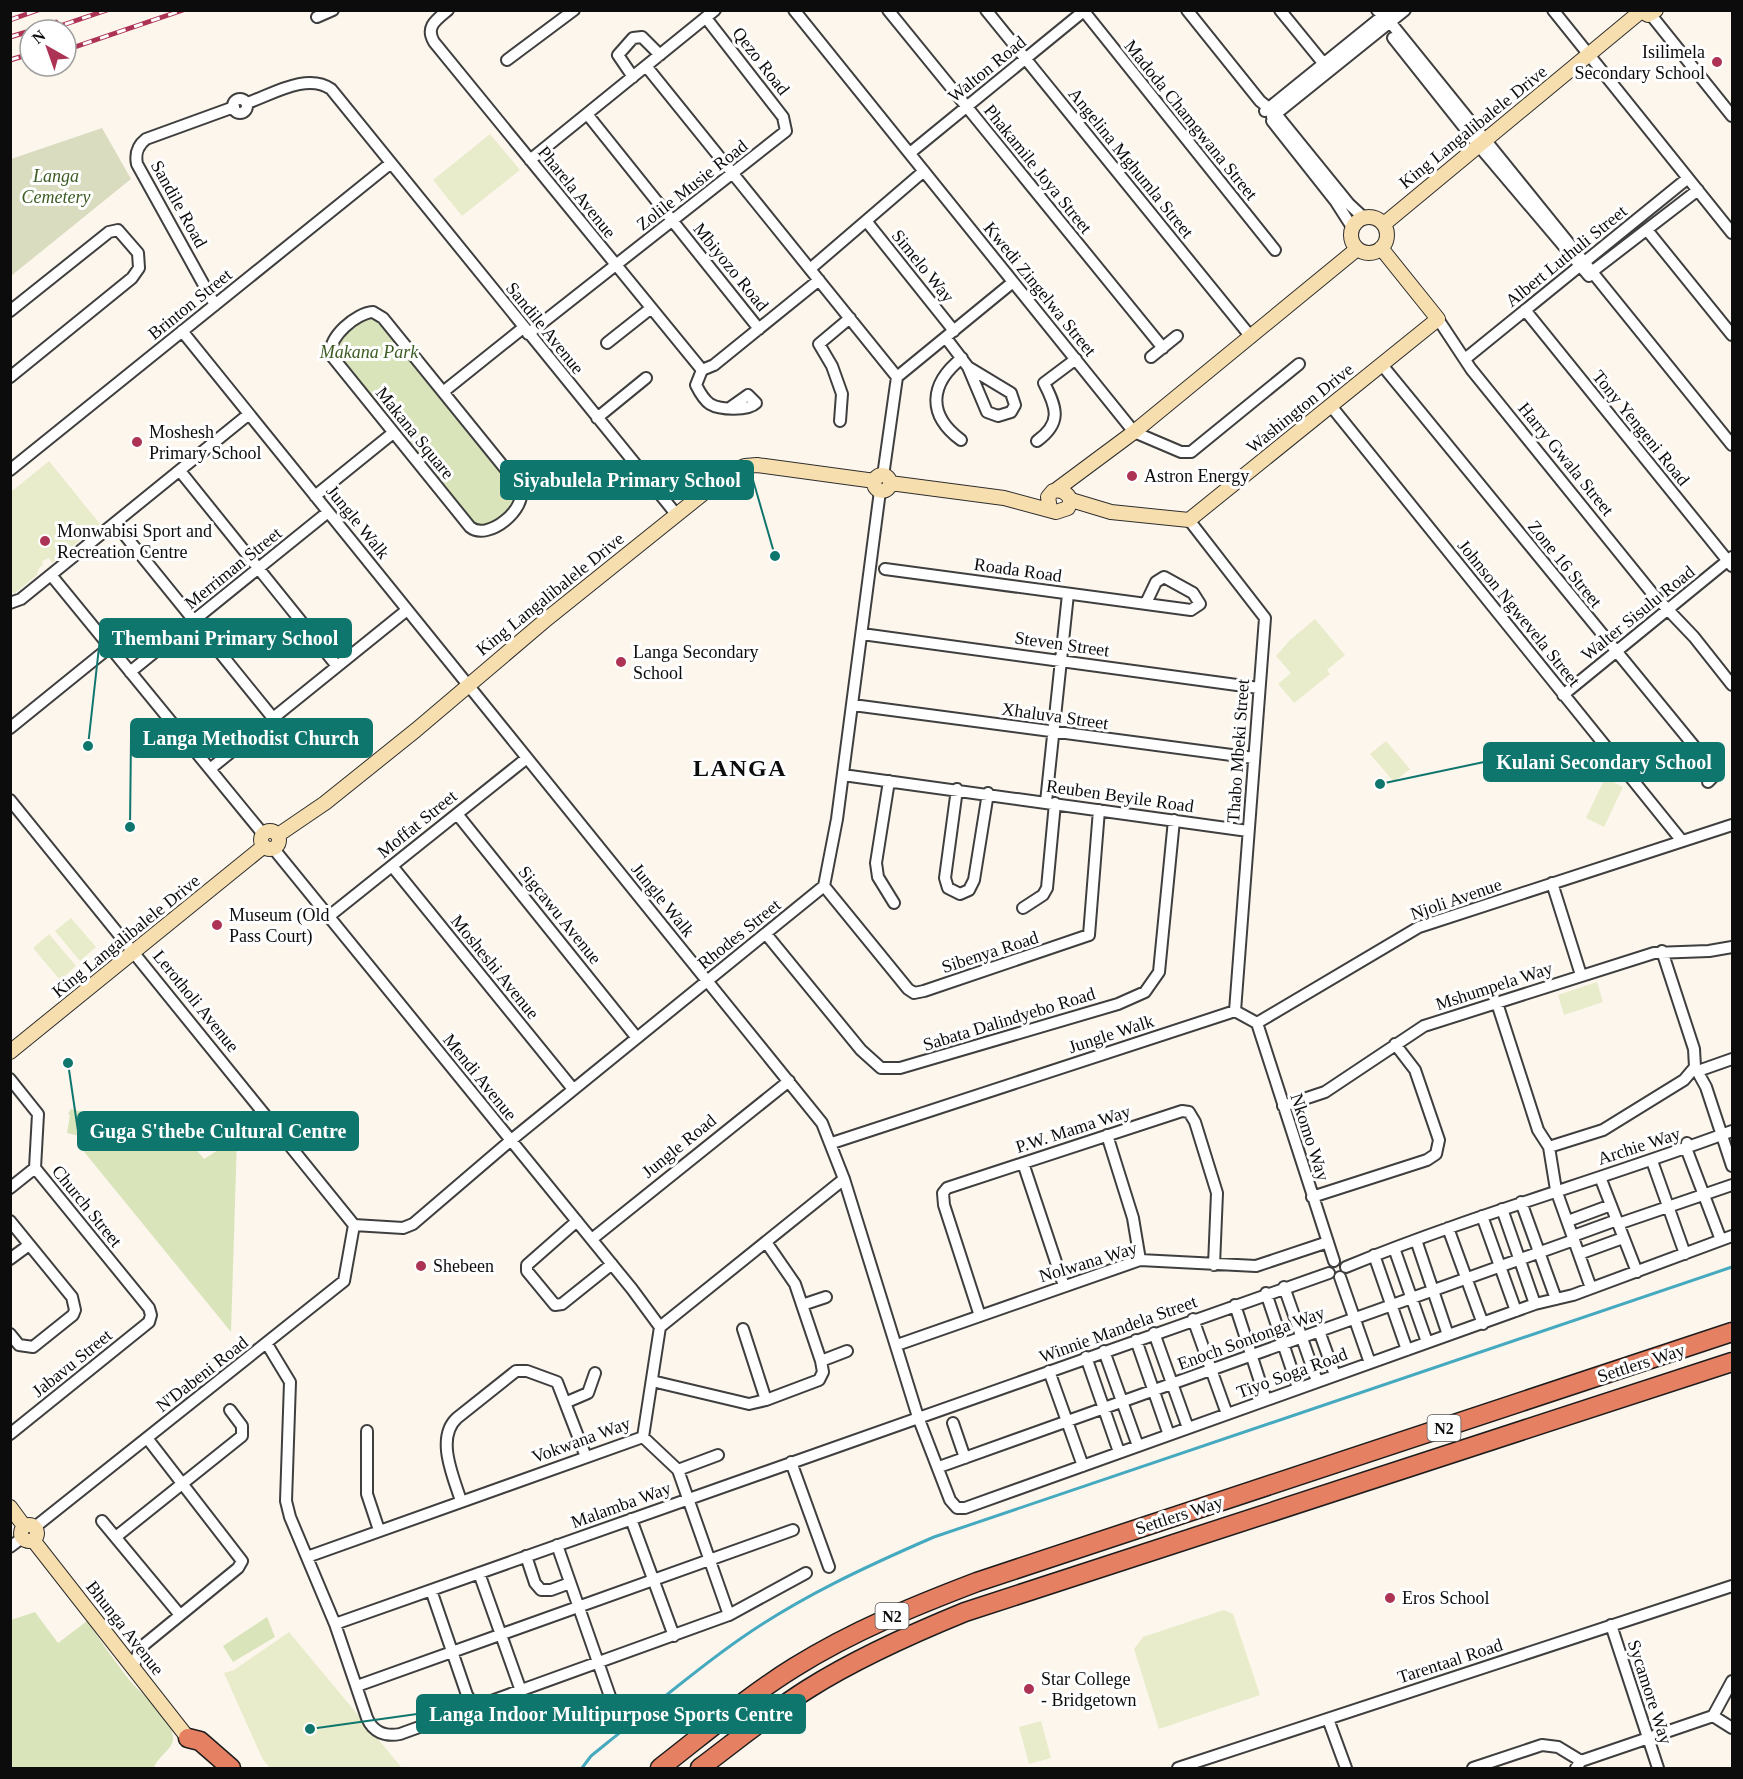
<svg xmlns="http://www.w3.org/2000/svg" width="1743" height="1779" font-family="'Times New Roman',serif">
  <style>
    .green { fill: #d9e4ba }
    .cemetery { fill: #dadcc0 }
    .pitch { fill: #e8eccb }
    .lines { fill: none; stroke-linecap: round; stroke-linejoin: round }
    .stream { stroke: #45aabf; stroke-width: 3 }
    .street-casing { stroke: #3f3f3f; stroke-width: 14 }
    .secondary-casing { stroke: #2e2e2e; stroke-width: 16 }
    .highway-casing { stroke: #1d1d1d; stroke-width: 21 }
    .street { stroke: #fff; stroke-width: 10 }
    .secondary { stroke: #f7deae; stroke-width: 14 }
    .highway { stroke: #e58063; stroke-width: 18 }
    .rail-casing { stroke: #ad3355; stroke-width: 5 }
    .rail { stroke: #fff; stroke-width: 3; stroke-dasharray: 9; stroke-linecap: butt }
    .poi-dot { fill: #ad3355; stroke: #fff; stroke-width: 2 }
    .labels { text-anchor: middle; dominant-baseline: central; stroke-width: 6; stroke-linejoin: round; paint-order: stroke }
    .shield { fill: #fff; stroke: #555; stroke-width: 1.5 }
    .shield-label { font-size: 16px; font-weight: bold; fill: #0c0c0c }
    .poi-label { font-size: 18px; fill: #0c0c0c; stroke: #fff; text-anchor: start }
    .street-label { font-size: 18px; fill: #0c0c0c; stroke: #fff }
    .park-label { font-size: 18px; font-style: italic; fill: #3c5c23; stroke: #fff }
    .district-label { font-size: 24px; font-weight: bold; letter-spacing: 1.5px; fill: #0c0c0c; stroke: #fff }
    .leader { fill: none; stroke: #0f766e; stroke-width: 2 }
    .callout-dot { fill: #0f766e; stroke: #fff; stroke-width: 2 }
    .callout { fill: #0f766e; stroke: #0f766e; stroke-width: 2 }
    .callout-label { font-size: 20px; text-anchor: middle; font-weight: bold; fill: #fff }
  </style>
  <rect width="100%" height="100%" fill="#fdf6ed"/>
  <path class="green" d="M 367,317 L 378,318 L 517,489 L 515,505 L 489,526 L 477,528 L 336,356 L 337,340 Z
    M 71,1109 L 109,1118 L 103,1137 L 106,1138 L 105,1142 L 67,1133 L 70,1115 L 68,1114 Z
    M 175,1124 L 204,1159 L 237,1138 L 231,1332 L 81,1148 L 141,1150 Z
    M 35,1612 L 58,1643 L 87,1621 C 100,1640 113,1659 127,1677 C 138,1692 175,1720 173,1739 C 173,1749 157,1757 154,1768 L 11,1768 L 11,1620 Z
    M 267,1617 L 275,1637 L 233,1662 L 223,1646 Z"/>
  <path class="cemetery" d="M 102,128 L 131,179 L 11,276 L 11,159 Z"/>
  <path class="pitch" d="M 490,134 L 520,170 L 462,216 L 433,180 Z
    M 49,461 L 100,524 L 52,563 L 49,558 L 42,561 L 43,565 L 39,568 L 37,575 L 15,593 L 11,592 L 11,492 Z
    M 1315,619 L 1345,655 L 1327,670 L 1330,674 L 1294,703 L 1278,684 L 1291,673 L 1276,656 L 1290,640 Z
    M 1386,741 L 1410,769 L 1394,782 L 1370,754 Z
    M 1605,778 L 1623,787 L 1604,827 L 1586,818 Z
    M 71,918 L 96,947 L 80,961 L 55,931 Z
    M 49,934 L 76,966 L 60,980 L 33,948 Z
    M 1597,982 L 1603,1002 L 1564,1015 L 1558,995 Z
    M 1224,1610 L 1233,1614 L 1260,1695 L 1159,1729 L 1134,1649 L 1143,1637 Z
    M 289,1632 L 402,1768 L 270,1768 L 263,1760 L 224,1673 L 234,1670 Z
    M 1041,1721 L 1051,1758 L 1029,1764 L 1019,1727 Z"/>
  <g class="lines">
    <path class="stream" d="M 582,1768 L 591,1756 L 607,1743 C 651,1708 694,1671 740,1639 C 800,1597 867,1566 934,1537 L 1732,1267"/>
    <defs>
      <path id="street" d="M 448,10 C 436,20 425,27 434,42 L 702,370
        M 794,10 L 1134,432 L 1181,452 L 1191,452 L 1299,364
        M 888,10 L 1163,348
        M 986,10 L 1251,337
        M 1083,10 L 1275,250
        M 1187,10 L 1260,101 L 1276,114 L 1349,204 L 1363,217
        M 1280,10 L 1324,64
        M 1377,10 L 1390,22 L 1732,445
        M 1553,10 L 1732,233
        M 1651,15 L 1732,116
        M 317,17 L 333,10
        M 1393,38 L 1478,145 L 1589,276
        M 507,60 L 574,10
        M 646,66 L 897,377 L 883,476
        M 633,77 L 618,55 L 633,38 L 642,37 L 660,55
        M233 106a7 7 0 1 1 14 0a7 7 0 1 1-14 0Z
        M 247,103 C 271,95 307,72 331,89 L 676,514
        M 1265,111 L 1390,10
        M 587,114 L 759,329
        M 1272,117 L 1405,10
        M 1272,121 L 1336,202 L 1352,227
        M 910,153 L 1085,10
        M 530,160 L 715,10
        M 867,222 L 954,331
        M 1647,230 L 1732,335
        M 810,269 L 924,171
        M 1589,274 L 1698,190
        M 215,305 L 137,164 C 135,154 137,146 146,139 L 234,107
        M 1525,310 L 1732,566
        M 10,311 L 109,232 L 118,230 L 138,253 L 139,268 L 132,278 L 10,377
        M 373,312 L 383,318 L 520,487 C 529,508 488,542 470,527 L 331,355 C 328,337 356,313 373,312 Z
        M 1438,319 L 1471,369 L 1652,593 L 1694,637 L 1732,685
        M 182,331 L 822,1123 L 844,1179 L 918,1417 L 950,1500 L 957,1508 L 965,1508 L 1535,1304 L 1573,1295 L 1732,1236
        M 528,334 L 786,131 L 783,117 L 706,18
        M 946,338 L 968,367 L 987,412 L 998,416 L 1011,412 L 1015,405 L 1011,393 L 968,367
        M 607,343 L 650,309
        M 1151,357 L 1177,336
        M 1465,359 L 1688,178
        M 1382,365 L 1712,768 L 1715,775 L 1708,782
        M 702,370 L 714,365 L 819,280
        M 702,370 L 696,385 C 699,391 704,400 710,404 C 720,410 748,411 756,403 L 748,395 L 731,407
        M 897,377 L 1013,282
        M 443,392 L 523,328
        M 1331,406 L 1682,841
        M 597,418 L 646,378
        M 840,421 L 842,394 L 832,366 L 819,344 L 850,318
        M 961,440 C 927,415 929,384 962,358
        M 1037,441 C 1062,423 1057,408 1044,383 L 1076,359
        M 10,470 L 391,163
        M 180,471 L 337,666
        M 315,496 L 393,433
        M 1189,520 L 1265,618 L 1235,1011
        M 115,523 L 273,718
        M 885,569 L 1191,610 L 1200,604 L 1193,593 L 1164,577 L 1156,582 L 1146,603
        M 51,575 L 263,834
        M 10,603 L 21,599 L 249,414
        M 862,634 L 1259,688
        M 130,672 L 328,512
        M 1563,695 L 1732,557
        M 853,705 L 1254,758
        M 10,728 L 110,647
        M 210,769 L 407,610
        M 843,775 L 1248,831
        M 889,781 L 876,863 L 878,877 L 894,903
        M 957,789 L 945,878 L 948,888 L 960,894 L 969,890 L 974,880 L 988,793
        M 10,800 L 354,1225
        M 1046,802 L 1068,594
        M 457,814 L 637,1038
        M 273,848 L 632,1289 L 660,1327
        M 392,866 L 573,1089
        M 1552,883 L 1581,975
        M 824,886 L 908,989 L 914,993 L 924,991 L 1089,935 L 1099,810
        M 1023,908 L 1043,895 L 1047,888 L 1055,803
        M 328,917 L 527,758
        M 766,934 L 861,1050 L 881,1068 L 900,1068 L 1118,1004 L 1145,992 L 1159,972 L 1174,820
        M 1497,1003 L 1538,1130 L 1549,1147 L 1603,1130 L 1684,1080 L 1695,1067 L 1694,1049 L 1662,951
        M 1257,1023 L 1419,927 L 1732,825
        M 1695,1067 L 1706,1087 L 1732,1166
        M 1698,1071 L 1732,1059
        M 10,1079 L 38,1114 L 35,1168 L 149,1308 L 151,1315 L 149,1322 L 10,1434
        M 1283,1106 L 1325,1092 L 1424,1026 L 1654,953 L 1709,951 L 1732,947
        M 1107,1135 L 1133,1218 L 1140,1260
        M 832,1143 L 1235,1011 L 1257,1023 L 1334,1261
        M 1687,1143 L 1686,1148 L 1721,1240
        M 1549,1147 L 1556,1190 L 1591,1288
        M 1652,1161 L 1685,1254
        M 1023,1163 L 1064,1286
        M 1600,1177 L 1637,1272
        M 10,1188 L 35,1168
        M 1312,1197 L 1427,1160 L 1436,1154 L 1439,1140 L 1415,1070 L 1395,1044
        M 1521,1202 L 1556,1299
        M 1502,1209 L 1535,1304
        M 1482,1216 L 1516,1311
        M 10,1221 L 72,1297 L 75,1310 L 73,1315 L 33,1347 L 19,1345 L 10,1334
        M 577,1221 L 527,1265 L 527,1271 L 555,1305 L 562,1304 L 612,1264
        M 1568,1221 L 1611,1205
        M 1618,1224 L 1732,1185
        M 354,1225 L 403,1228 L 413,1224 L 510,1141 L 824,886 L 837,819 L 880,491
        M 1448,1228 L 1483,1324
        M 1573,1236 L 1617,1220
        M 592,1239 L 789,1081
        M 1416,1240 L 1448,1335
        M 1394,1248 L 1427,1342
        M 1579,1254 L 1623,1238
        M 1374,1255 L 1407,1350
        M 10,1259 L 29,1245
        M 1346,1267 C 1472,1215 1604,1179 1732,1131
        M 1340,1277 L 1370,1363
        M 1284,1287 L 1317,1381
        M 1266,1293 L 1298,1388
        M 802,1305 L 826,1297
        M 1235,1305 L 1266,1400
        M 980,1316 L 944,1205 L 943,1193 L 947,1188 L 1182,1111 L 1189,1112 L 1195,1122 L 1217,1193 L 1214,1265
        M 1193,1319 L 1227,1414
        M 743,1329 L 766,1400
        M 1319,1331 L 1335,1375
        M 1154,1333 L 1188,1428
        M 1136,1340 L 1169,1435
        M 267,1344 L 290,1382 L 286,1501 L 290,1517 L 335,1624 L 367,1718 C 373,1732 385,1737 400,1734 L 729,1615 L 678,1470
        M 897,1345 L 1140,1260 L 1256,1266 L 1328,1242
        M 1104,1351 L 1138,1446
        M 1086,1357 L 1119,1452
        M 821,1361 L 847,1351
        M 1049,1371 L 1083,1466
        M 652,1381 L 749,1404 L 766,1400 L 819,1380 L 823,1372 L 821,1361 L 795,1284 L 766,1242
        M 567,1402 L 588,1393 L 595,1373
        M 953,1423 L 965,1458
        M 367,1431 L 367,1494 L 379,1530
        M 643,1437 L 678,1470 L 718,1455
        M 791,1462 L 829,1567
        M 939,1467 L 1574,1240
        M 461,1501 C 454,1478 435,1438 457,1418 L 516,1371 L 527,1371 L 557,1382 L 586,1457
        M 631,1519 L 674,1636
        M 102,1521 L 180,1615
        M 35,1527 L 344,1281 L 354,1225
        M 117,1536 L 242,1436 L 242,1426 L 230,1410
        M 557,1545 L 613,1705
        M 10,1547 L 22,1538
        M 526,1556 L 535,1583 L 541,1590 L 551,1590 L 570,1583
        M 307,1557 L 643,1437 L 660,1327 L 844,1179
        M 479,1573 L 521,1691
        M 431,1590 L 467,1695 L 475,1707
        M 729,1615 L 806,1573
        M 335,1624 L 1329,1273
        M 1611,1625 L 1658,1768
        M 133,1668 L 138,1654 L 145,1644 L 238,1568 L 242,1561 L 147,1438
        M 357,1686 L 793,1530
        M 1713,1716 L 1732,1728
        M 1328,1719 L 1346,1768
        M 1178,1768 L 1732,1586
        M 1473,1768 L 1542,1745 L 1558,1747 L 1581,1761
        M 1576,1768 L 1581,1761 L 1713,1716 L 1732,1681"/>
      <path id="secondary" d="M 1639,10 L 1648,15 L 1656,10
        M1351 235a18 18 0 1 1 36 0a18 18 0 1 1-36 0Z
        M 1384,224 L 1640,12
        M874 483a8 8 0 1 1 16 0a8 8 0 1 1-16 0Z
        M 890,483 L 1004,498 L 1056,512 L 1068,508 L 1071,500 C 1067,493 1062,489 1053,491 L 1048,497 L 1050,509
        M 1056,490 L 1134,432 L 1357,249
        M 1071,500 L 1111,512 L 1189,520 L 1438,319 L 1381,248
        M261 840a9 9 0 1 1 18 0a9 9 0 1 1-18 0Z
        M 278,835 L 325,803 L 416,730 L 548,618 L 730,472 L 745,466 L 757,465 L 875,481
        M 10,1052 L 264,846
        M 10,1507 L 24,1526
        M21 1533a8 8 0 1 1 16 0a8 8 0 1 1-16 0Z
        M 33,1540 L 188,1738"/>
      <path id="highway" d="M 188,1738 L 200,1741 L 231,1768
        M 660,1768 C 704,1734 748,1696 795,1667 C 853,1631 914,1606 977,1582 L 1732,1332
        M 700,1768 C 736,1741 770,1713 808,1689 C 857,1658 911,1634 965,1612 L 1732,1362"/>
    </defs>
    <use href="#street" class="street-casing"/>
    <use href="#secondary" class="secondary-casing"/>
    <use href="#highway" class="highway-casing"/>
    <use href="#street" class="street"/>
    <use href="#secondary" class="secondary"/>
    <use href="#highway" class="highway"/>
    <defs>
      <path id="rail" d="M 10,20 L 38,10
        M 32,30 L 56,22
        M 48,30 L 107,10
        M 10,37 L 30,31
        M 66,50 L 183,10
        M 10,60 L 30,54"/>
    </defs>
    <use href="#rail" class="rail-casing"/>
    <use href="#rail" class="rail"/>
  </g>
  <g class="poi-dot">
    <circle cx="1717" cy="62" r="6"/>
    <circle cx="137" cy="442" r="6"/>
    <circle cx="1132" cy="476" r="6"/>
    <circle cx="45" cy="541" r="6"/>
    <circle cx="621" cy="662" r="6"/>
    <circle cx="217" cy="925" r="6"/>
    <circle cx="421" cy="1266" r="6"/>
    <circle cx="1390" cy="1598" r="6"/>
    <circle cx="1029" cy="1689" r="6"/>
  </g>
  <g class="labels">
    <g class="shield">
      <rect x="1427.5" y="1415" width="33" height="26" rx="4.5"/>
      <rect x="875.5" y="1603" width="33" height="26" rx="4.5"/>
    </g>
    <g class="shield-label">
      <text x="1444" y="1428">N2</text>
      <text x="892" y="1616">N2</text>
    </g>
    <g class="poi-label">
      <text x="1705" y="52" text-anchor="end">Isilimela<tspan x="1705" dy="21">Secondary School</tspan></text>
      <text x="149" y="432">Moshesh<tspan x="149" dy="21">Primary School</tspan></text>
      <text x="1144" y="476">Astron Energy</text>
      <text x="57" y="531">Monwabisi Sport and<tspan x="57" dy="21">Recreation Centre</tspan></text>
      <text x="633" y="652">Langa Secondary<tspan x="633" dy="21">School</tspan></text>
      <text x="229" y="915">Museum (Old<tspan x="229" dy="21">Pass Court)</tspan></text>
      <text x="433" y="1266">Shebeen</text>
      <text x="1402" y="1598">Eros School</text>
      <text x="1041" y="1679">Star College<tspan x="1041" dy="21">- Bridgetown</tspan></text>
    </g>
    <g class="street-label">
      <text transform="translate(761 61) rotate(52)">Qezo Road</text>
      <text transform="translate(987 69) rotate(-39)">Walton Road</text>
      <text transform="translate(1191 120) rotate(51)">Madoda Chamgwana Street</text>
      <text transform="translate(1473 127) rotate(-39)">King Langalibalele Drive</text>
      <text transform="translate(1131 163) rotate(51)">Angelina Mghumla Street</text>
      <text transform="translate(1038 169) rotate(51)">Phakamile Joya Street</text>
      <text transform="translate(692 185) rotate(-38)">Zolile Musie Road</text>
      <text transform="translate(577 192) rotate(51)">Pharela Avenue</text>
      <text transform="translate(179 204) rotate(61)">Sandile Road</text>
      <text transform="translate(1566 256) rotate(-39)">Albert Luthuli Street</text>
      <text transform="translate(923 266) rotate(51)">Simelo Way</text>
      <text transform="translate(731 267) rotate(51)">Mbiyozo Road</text>
      <text transform="translate(1040 289) rotate(51)">Kwedi Zingelwa Street</text>
      <text transform="translate(190 304) rotate(-39)">Brinton Street</text>
      <text transform="translate(545 328) rotate(51)">Sandile Avenue</text>
      <text transform="translate(1300 408) rotate(-39)">Washington Drive</text>
      <text transform="translate(1641 428) rotate(51)">Tony Yengeni Road</text>
      <text transform="translate(415 433) rotate(51)">Makana Square</text>
      <text transform="translate(1566 459) rotate(51)">Harry Gwala Street</text>
      <text transform="translate(358 522) rotate(51)">Jungle Walk</text>
      <text transform="translate(1565 564) rotate(51)">Zone 16 Street</text>
      <text transform="translate(233 568) rotate(-39)">Merriman Street</text>
      <text transform="translate(1018 570) rotate(8)">Roada Road</text>
      <text transform="translate(550 594) rotate(-39)">King Langalibalele Drive</text>
      <text transform="translate(1519 613) rotate(51)">Johnson Ngwevela Street</text>
      <text transform="translate(1638 613) rotate(-39)">Walter Sisulu Road</text>
      <text transform="translate(1062 644) rotate(8)">Steven Street</text>
      <text transform="translate(1055 716) rotate(8)">Xhaluva Street</text>
      <text transform="translate(1238 751) rotate(-86)">Thabo Mbeki Street</text>
      <text transform="translate(1120 796) rotate(8)">Reuben Beyile Road</text>
      <text transform="translate(417 824) rotate(-39)">Moffat Street</text>
      <text transform="translate(1456 899) rotate(-19)">Njoli Avenue</text>
      <text transform="translate(663 900) rotate(51)">Jungle Walk</text>
      <text transform="translate(560 915) rotate(51)">Sigcawu Avenue</text>
      <text transform="translate(739 934) rotate(-39)">Rhodes Street</text>
      <text transform="translate(126 936) rotate(-39)">King Langalibalele Drive</text>
      <text transform="translate(990 952) rotate(-18)">Sibenya Road</text>
      <text transform="translate(495 967) rotate(51)">Mosheshi Avenue</text>
      <text transform="translate(1494 986) rotate(-18)">Mshumpela Way</text>
      <text transform="translate(196 1001) rotate(51)">Lerotholi Avenue</text>
      <text transform="translate(1009 1019) rotate(-17)">Sabata Dalindyebo Road</text>
      <text transform="translate(1111 1034) rotate(-18)">Jungle Walk</text>
      <text transform="translate(480 1077) rotate(51)">Mendi Avenue</text>
      <text transform="translate(1073 1129) rotate(-18)">P.W. Mama Way</text>
      <text transform="translate(1310 1137) rotate(72)">Nkomo Way</text>
      <text transform="translate(679 1146) rotate(-39)">Jungle Road</text>
      <text transform="translate(1639 1146) rotate(-18)">Archie Way</text>
      <text transform="translate(87 1206) rotate(51)">Church Street</text>
      <text transform="translate(1088 1262) rotate(-17)">Nolwana Way</text>
      <text transform="translate(1118 1329) rotate(-20)">Winnie Mandela Street</text>
      <text transform="translate(1251 1338) rotate(-20)">Enoch Sontonga Way</text>
      <text transform="translate(72 1363) rotate(-39)">Jabavu Street</text>
      <text transform="translate(1641 1363) rotate(-18)">Settlers Way</text>
      <text transform="translate(1292 1373) rotate(-20)">Tiyo Soga Road</text>
      <text transform="translate(202 1374) rotate(-38)">N'Dabeni Road</text>
      <text transform="translate(581 1440) rotate(-20)">Vokwana Way</text>
      <text transform="translate(621 1505) rotate(-20)">Malamba Way</text>
      <text transform="translate(1179 1515) rotate(-18)">Settlers Way</text>
      <text transform="translate(125 1628) rotate(52)">Bhunga Avenue</text>
      <text transform="translate(1450 1661) rotate(-18)">Tarentaal Road</text>
      <text transform="translate(1650 1692) rotate(72)">Sycamore Way</text>
    </g>
    <g class="park-label">
      <text x="56" y="176">Langa<tspan x="56" dy="21">Cemetery</tspan></text>
      <text x="369" y="352">Makana Park</text>
    </g>
    <g class="district-label">
      <text x="740" y="768">LANGA</text>
    </g>
  </g>
  <path class="leader" d="M775 556L753 480M88 746L100 638M130 827L131 738M1380 784L1484 762M68 1063L78 1131M310 1729L417 1714"/>
  <g class="callout-dot">
    <circle cx="775" cy="556" r="6"/>
    <circle cx="88" cy="746" r="6"/>
    <circle cx="130" cy="827" r="6"/>
    <circle cx="1380" cy="784" r="6"/>
    <circle cx="68" cy="1063" r="6"/>
    <circle cx="310" cy="1729" r="6"/>
  </g>
  <g class="callout">
    <rect x="501" y="461" width="252" height="38" rx="6"/>
    <rect x="100" y="619" width="251" height="38" rx="6"/>
    <rect x="131" y="719" width="241" height="38" rx="6"/>
    <rect x="1484" y="743" width="240" height="38" rx="6"/>
    <rect x="78" y="1112" width="280" height="38" rx="6"/>
    <rect x="417" y="1695" width="388" height="38" rx="6"/>
  </g>
  <g class="callout-label">
    <text x="627" y="487">Siyabulela Primary School</text>
    <text x="225" y="645">Thembani Primary School</text>
    <text x="251" y="745">Langa Methodist Church</text>
    <text x="1604" y="769">Kulani Secondary School</text>
    <text x="218" y="1138">Guga S'thebe Cultural Centre</text>
    <text x="611" y="1721">Langa Indoor Multipurpose Sports Centre</text>
  </g>
  <rect width="1743" height="1779" fill="none" stroke="#0c0c0c" stroke-width="24"/>
  <g transform="translate(48 48) rotate(320)"><circle r="28" fill="#ffffff" stroke="#9e9e9e" stroke-width="1.5"/>
  <path d="M0-4.5L10 22L0 15L-10 22Z" fill="#ad3355"/>
  <text y="-9" font-size="16" font-weight="bold" text-anchor="middle" fill="#0c0c0c">N</text>
  </g>
</svg>
